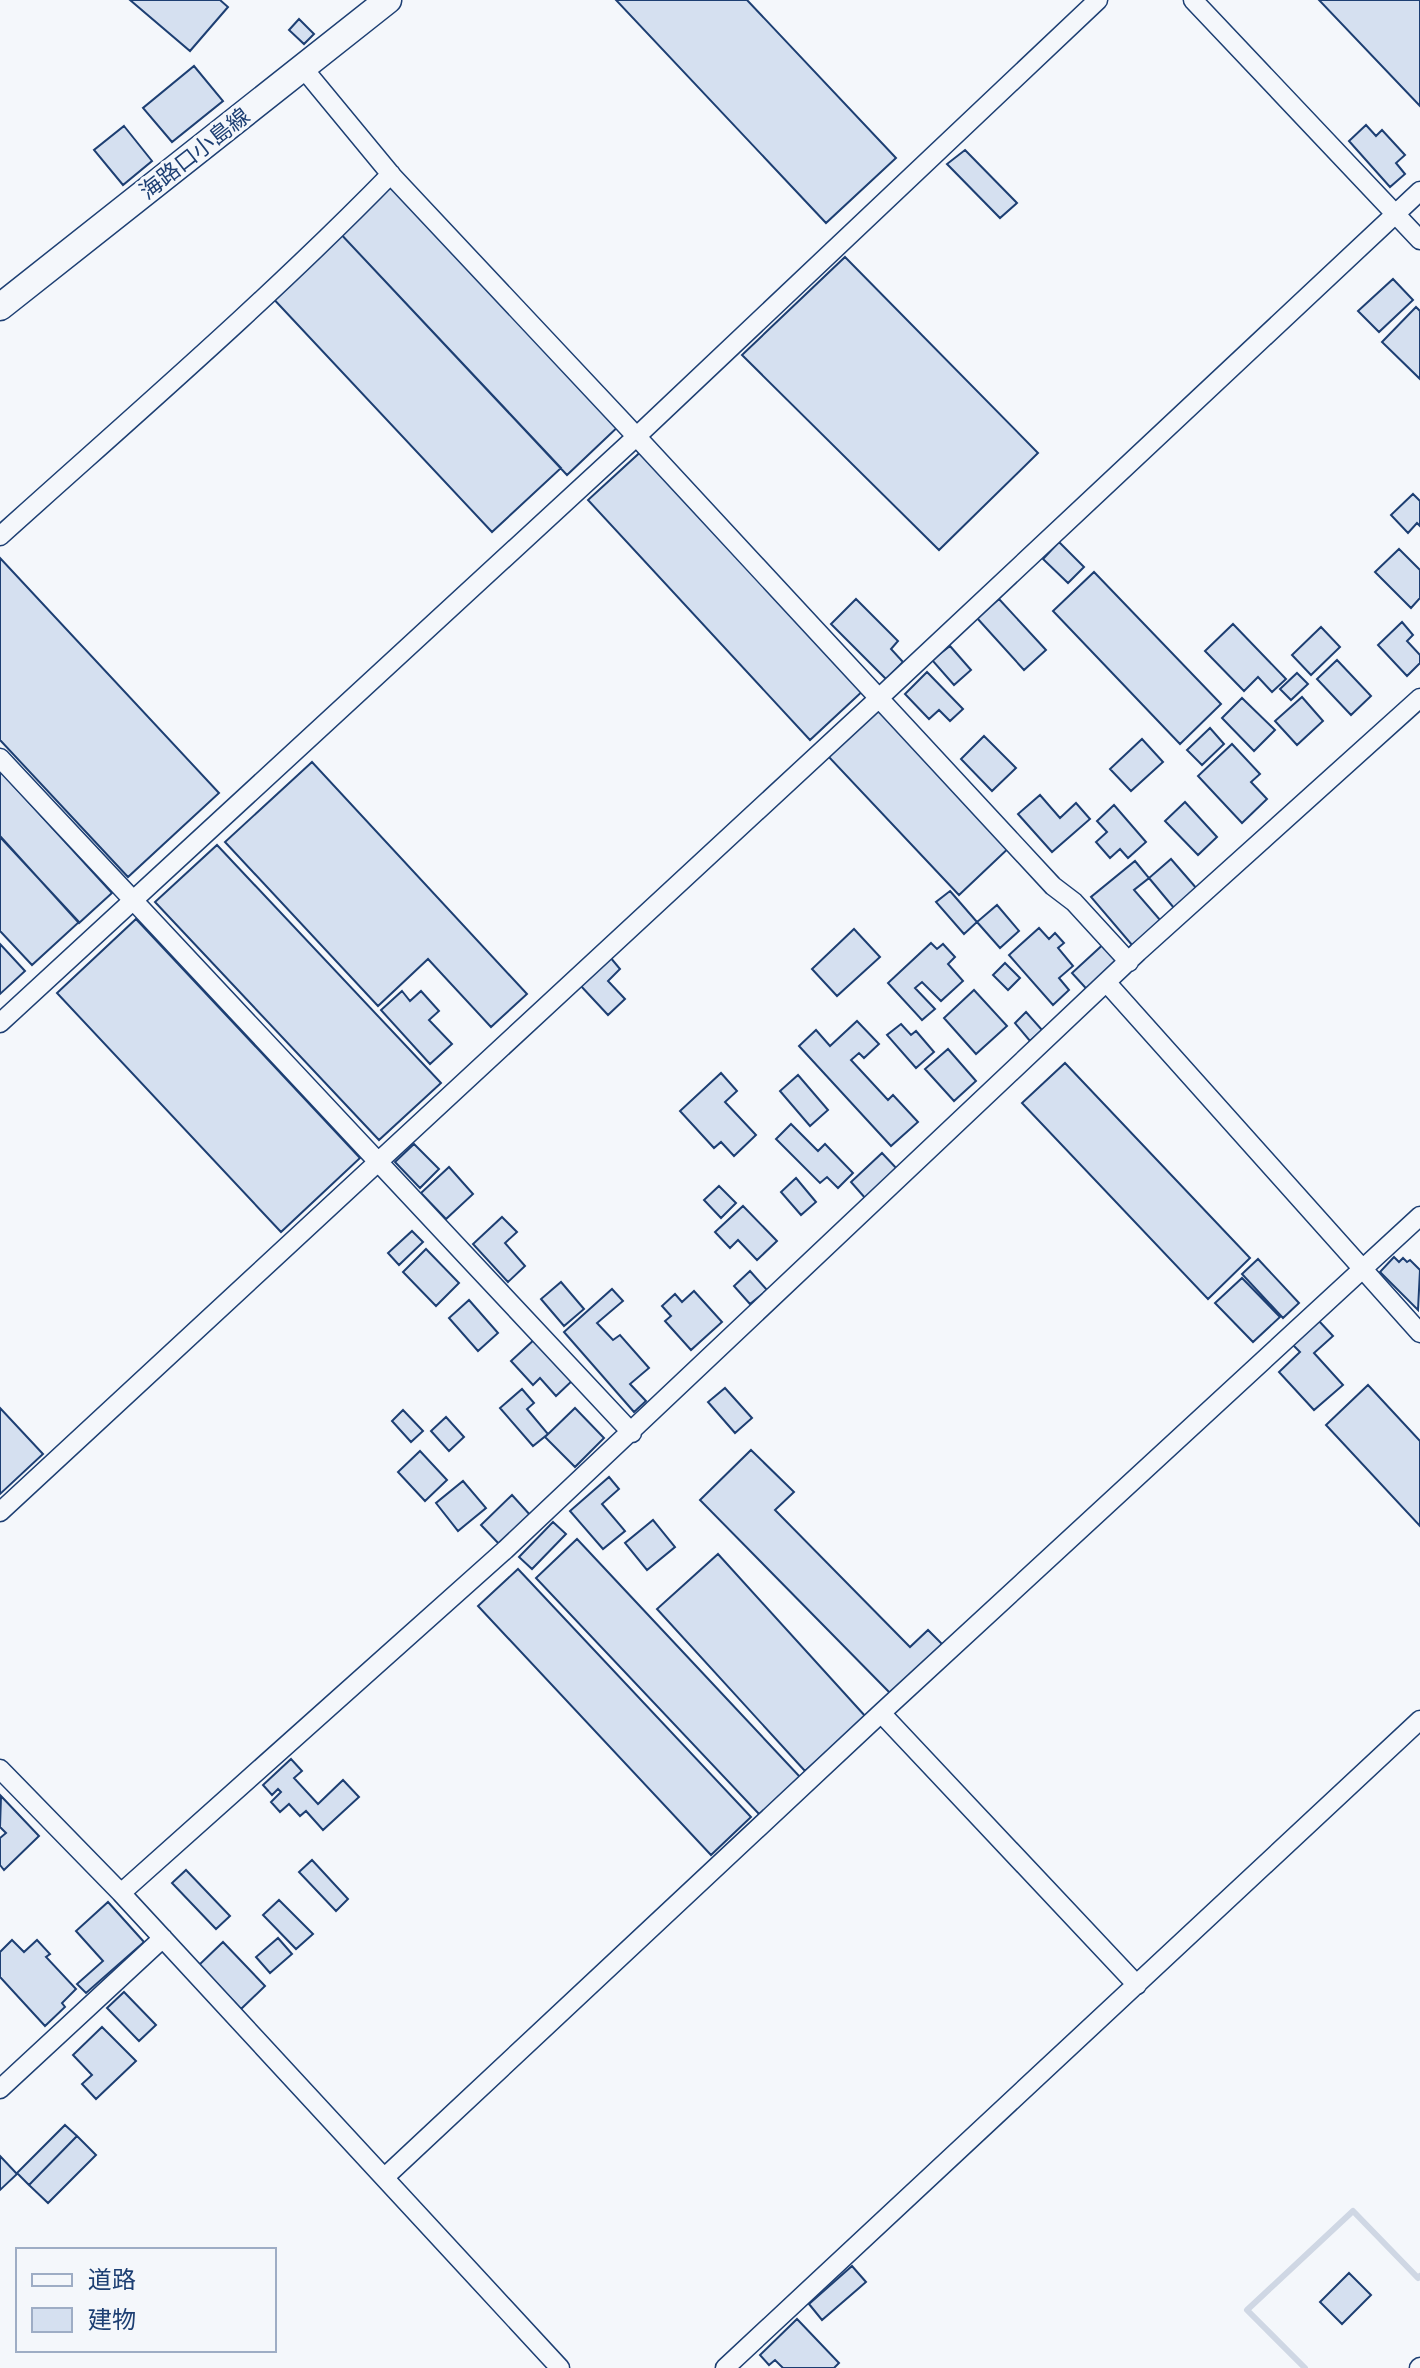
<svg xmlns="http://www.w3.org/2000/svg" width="1420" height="2368" font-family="Karla,'Noto Sans JP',sans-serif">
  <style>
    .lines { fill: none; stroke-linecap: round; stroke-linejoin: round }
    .stream { stroke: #cfd7e4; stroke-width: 6 }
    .building { fill: #d5e0f0; stroke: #1d3f73; stroke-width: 2 }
    .street-casing { stroke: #1d3f73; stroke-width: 21 }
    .secondary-casing { stroke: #1d3f73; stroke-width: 29 }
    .street { stroke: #f4f7fb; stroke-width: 18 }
    .secondary { stroke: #f4f7fb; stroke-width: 26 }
    .labels { text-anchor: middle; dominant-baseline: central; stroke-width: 6; stroke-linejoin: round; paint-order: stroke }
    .street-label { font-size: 22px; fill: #1d3f73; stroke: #f4f7fb }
  </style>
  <rect width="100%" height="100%" fill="#f4f7fb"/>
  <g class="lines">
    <path class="stream" d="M 1305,2368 L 1247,2310 L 1353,2211 L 1418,2278 L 1420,2276"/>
  </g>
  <path class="building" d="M 130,0 L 220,0 L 228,7 L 190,51 Z
    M 616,0 L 747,0 L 896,158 L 826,223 Z
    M 1319,0 L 1420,0 L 1420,106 Z
    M 299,19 L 314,34 L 304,44 L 289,30 Z
    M 194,66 L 223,101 L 172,142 L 143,108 Z
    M 1366,125 L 1376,136 L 1382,130 L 1405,155 L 1396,163 L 1405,174 L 1390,187 L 1349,141 Z
    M 124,126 L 152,161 L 123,185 L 94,150 Z
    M 965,150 L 1017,203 L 1000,218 L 947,164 Z
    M 393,177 L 623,422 L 567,475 L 337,230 Z
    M 337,230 L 561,468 L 492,532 L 268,293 Z
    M 845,257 L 1038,453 L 939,550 L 742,355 Z
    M 1393,279 L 1413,300 L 1379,332 L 1358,311 Z
    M 1416,307 L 1420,311 L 1420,379 L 1382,342 Z
    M 646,447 L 867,687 L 810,740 L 588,500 Z
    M 1413,494 L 1420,501 L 1420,526 L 1417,523 L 1408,533 L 1391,515 Z
    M 1059,542 L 1084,567 L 1068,583 L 1043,559 Z
    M 1399,549 L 1420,570 L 1420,598 L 1411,608 L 1375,572 Z
    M 0,558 L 219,793 L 128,877 L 0,740 Z
    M 1094,572 L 1221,704 L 1180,744 L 1053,611 Z
    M 856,599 L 898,641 L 891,649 L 903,662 L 886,679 L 831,624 Z
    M 999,599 L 1046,650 L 1024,670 L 977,618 Z
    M 1402,622 L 1413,635 L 1407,641 L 1420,655 L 1420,663 L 1407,676 L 1378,645 Z
    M 1233,624 L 1286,679 L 1272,692 L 1258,677 L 1244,691 L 1205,651 Z
    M 1321,627 L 1340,647 L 1311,675 L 1292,655 Z
    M 950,646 L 971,670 L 954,685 L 932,660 Z
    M 1337,660 L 1371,696 L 1351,715 L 1317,679 Z
    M 927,672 L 963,709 L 950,721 L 939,710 L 929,719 L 905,694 Z
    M 1297,673 L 1308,684 L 1291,700 L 1280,689 Z
    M 1302,697 L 1323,721 L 1297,745 L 1275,721 Z
    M 1242,698 L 1275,730 L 1254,751 L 1222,718 Z
    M 883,705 L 1014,843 L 959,895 L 828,756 Z
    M 1210,728 L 1224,744 L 1202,765 L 1187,750 Z
    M 984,736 L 1016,768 L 992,791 L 961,759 Z
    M 1142,739 L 1163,762 L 1131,791 L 1110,769 Z
    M 1232,744 L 1260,774 L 1251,782 L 1267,799 L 1242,823 L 1198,776 Z
    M 312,762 L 527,994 L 491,1027 L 428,959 L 378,1006 L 225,842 Z
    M 0,771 L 112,893 L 79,923 L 0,836 Z
    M 1040,795 L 1060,818 L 1076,803 L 1090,819 L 1052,852 L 1018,814 Z
    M 1185,802 L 1217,837 L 1198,855 L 1165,821 Z
    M 1114,805 L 1146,842 L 1128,858 L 1120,849 L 1110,858 L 1096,842 L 1107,832 L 1097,821 Z
    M 0,837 L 79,922 L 32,965 L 0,931 Z
    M 217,845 L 441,1083 L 379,1140 L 155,902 Z
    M 1171,859 L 1197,889 L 1174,908 L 1149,878 Z
    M 1135,861 L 1149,878 L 1134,890 L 1167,928 L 1138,952 L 1091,897 Z
    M 950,891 L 977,922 L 964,934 L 936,902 Z
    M 997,905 L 1019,931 L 1000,948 L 977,922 Z
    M 136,919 L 360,1158 L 281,1232 L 57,993 Z
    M 1039,928 L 1049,939 L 1055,933 L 1064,943 L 1058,948 L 1073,966 L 1059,978 L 1069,990 L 1053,1005 L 1009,955 Z
    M 854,929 L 880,957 L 837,996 L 812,969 Z
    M 1108,940 L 1129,962 L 1093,996 L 1072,973 Z
    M 931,943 L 937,949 L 943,944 L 955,957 L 948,964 L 963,981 L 941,1001 L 922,982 L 915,988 L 935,1009 L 922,1020 L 888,983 Z
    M 0,944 L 25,971 L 0,994 Z
    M 610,957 L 620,969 L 608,981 L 625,999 L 608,1015 L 580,985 Z
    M 1005,963 L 1020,978 L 1008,990 L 993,975 Z
    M 974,990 L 1007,1026 L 976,1054 L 944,1018 Z
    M 402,991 L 410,1001 L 421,991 L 439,1011 L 429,1020 L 452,1044 L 430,1064 L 381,1010 Z
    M 1026,1012 L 1042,1030 L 1030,1041 L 1015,1023 Z
    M 857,1021 L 879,1044 L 864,1058 L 859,1053 L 851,1060 L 888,1100 L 893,1095 L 918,1122 L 891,1146 L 799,1046 L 816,1030 L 830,1046 Z
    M 901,1024 L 911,1035 L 916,1031 L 934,1052 L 916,1068 L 887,1035 Z
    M 948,1049 L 976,1081 L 954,1101 L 925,1069 Z
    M 1065,1063 L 1250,1258 L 1208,1299 L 1022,1103 Z
    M 721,1073 L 737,1091 L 725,1102 L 756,1135 L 734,1156 L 721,1142 L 714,1148 L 680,1111 Z
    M 798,1075 L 828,1110 L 810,1126 L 780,1091 Z
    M 791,1124 L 818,1151 L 825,1144 L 853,1173 L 838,1188 L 827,1177 L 820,1183 L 776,1139 Z
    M 414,1144 L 439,1169 L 420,1188 L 395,1162 Z
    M 882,1153 L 898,1170 L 866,1199 L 851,1182 Z
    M 449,1167 L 473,1194 L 446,1219 L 421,1193 Z
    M 796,1178 L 816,1202 L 801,1215 L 781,1192 Z
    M 719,1186 L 736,1203 L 721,1218 L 704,1200 Z
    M 743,1206 L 777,1241 L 757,1260 L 738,1240 L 730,1248 L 715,1232 Z
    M 502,1217 L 517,1232 L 505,1243 L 525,1266 L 508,1282 L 473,1244 Z
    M 412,1231 L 423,1242 L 399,1265 L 388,1253 Z
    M 426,1249 L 459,1283 L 436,1306 L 403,1272 Z
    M 1394,1257 L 1399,1262 L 1403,1258 L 1407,1262 L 1410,1260 L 1420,1270 L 1418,1310 L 1380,1272 Z
    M 1258,1259 L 1299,1303 L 1283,1318 L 1242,1274 Z
    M 750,1271 L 767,1290 L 750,1304 L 734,1286 Z
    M 1242,1278 L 1280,1317 L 1253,1342 L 1215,1303 Z
    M 561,1282 L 584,1309 L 564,1326 L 541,1299 Z
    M 612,1289 L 623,1301 L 597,1323 L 613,1340 L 620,1335 L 649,1368 L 630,1384 L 646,1401 L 634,1412 L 564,1332 Z
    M 694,1291 L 722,1322 L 691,1350 L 665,1321 L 671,1316 L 662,1306 L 675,1294 L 682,1302 Z
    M 469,1300 L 498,1333 L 478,1351 L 449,1318 Z
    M 1319,1321 L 1333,1336 L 1314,1353 L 1343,1385 L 1314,1410 L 1279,1372 L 1300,1352 L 1293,1345 Z
    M 536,1338 L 574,1379 L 556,1396 L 540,1378 L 533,1385 L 511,1361 Z
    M 1368,1385 L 1420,1441 L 1420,1526 L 1326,1425 Z
    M 725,1388 L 752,1418 L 735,1433 L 708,1402 Z
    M 522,1389 L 534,1403 L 527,1409 L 548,1434 L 533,1446 L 500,1408 Z
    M 0,1408 L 43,1454 L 0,1494 Z
    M 575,1408 L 604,1438 L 575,1467 L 545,1437 Z
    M 403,1410 L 423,1431 L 411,1442 L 392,1421 Z
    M 446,1417 L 464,1437 L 449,1451 L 431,1431 Z
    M 751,1450 L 794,1492 L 775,1510 L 910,1647 L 928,1630 L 943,1645 L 892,1695 L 700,1500 Z
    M 420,1451 L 447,1480 L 425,1501 L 398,1472 Z
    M 609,1477 L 619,1489 L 602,1504 L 625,1531 L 603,1549 L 570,1511 Z
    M 463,1481 L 486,1508 L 458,1531 L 436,1503 Z
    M 512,1495 L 531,1516 L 500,1545 L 481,1525 Z
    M 653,1520 L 675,1547 L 647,1570 L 625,1543 Z
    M 553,1522 L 566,1534 L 532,1569 L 519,1557 Z
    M 577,1539 L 800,1777 L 760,1815 L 536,1578 Z
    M 718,1554 L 866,1717 L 805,1771 L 657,1609 Z
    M 518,1569 L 751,1817 L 711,1855 L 478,1606 Z
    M 291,1759 L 302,1771 L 294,1778 L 318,1804 L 343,1780 L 359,1797 L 323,1830 L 306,1811 L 300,1816 L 289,1804 L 280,1812 L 271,1802 L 281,1792 L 278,1789 L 272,1795 L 263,1785 Z
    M 1,1796 L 39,1836 L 4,1870 L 0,1865 L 0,1838 L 6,1833 L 0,1827 Z
    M 312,1860 L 348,1899 L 336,1911 L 299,1872 Z
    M 186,1870 L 230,1916 L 216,1929 L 172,1883 Z
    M 279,1900 L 313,1934 L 296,1949 L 263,1915 Z
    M 108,1902 L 144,1942 L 86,1993 L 77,1984 L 103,1961 L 76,1931 Z
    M 278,1938 L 292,1954 L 270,1973 L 256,1957 Z
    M 12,1940 L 24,1952 L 37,1940 L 50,1954 L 46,1957 L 76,1989 L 62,2003 L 65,2007 L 45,2026 L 0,1977 L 0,1952 Z
    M 223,1942 L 265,1986 L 241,2009 L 199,1965 Z
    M 124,1992 L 156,2025 L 139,2041 L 107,2008 Z
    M 102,2027 L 136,2061 L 96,2099 L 82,2084 L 92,2075 L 73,2055 Z
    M 65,2125 L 77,2136 L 29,2185 L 17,2173 Z
    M 77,2136 L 96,2155 L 48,2203 L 29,2185 Z
    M 0,2156 L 17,2174 L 0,2190 Z
    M 852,2266 L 866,2282 L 822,2320 L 809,2304 Z
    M 1349,2273 L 1371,2295 L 1342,2324 L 1320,2302 Z
    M 797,2319 L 839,2363 L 834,2368 L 783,2368 L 775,2360 L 769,2365 L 760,2355 Z"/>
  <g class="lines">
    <defs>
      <path id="street" d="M 1193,0 L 1420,240
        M 303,68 L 393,177 L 623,422 L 1053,886 L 1074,902 L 1129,962
        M 0,536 C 132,417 267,301 391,174
        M 0,758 L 632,1433
        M 1107,983 L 1420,1333
        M 0,1023 L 636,437 L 1098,0
        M 0,1512 L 878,699 L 1420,191
        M 881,1713 L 1137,1985
        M 0,1769 L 121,1893 L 560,2368
        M 121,1893 L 505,1550 L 1138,952 L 1420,698
        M 0,2089 L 163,1938
        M 385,2177 L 881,1713 L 1420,1216
        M 725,2368 L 1420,1720
        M 1419,2368 L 1420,2367"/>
      <path id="secondary" d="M 0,307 L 388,0"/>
    </defs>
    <use href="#street" class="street-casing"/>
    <use href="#secondary" class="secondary-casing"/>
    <use href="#street" class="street"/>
    <use href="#secondary" class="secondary"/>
  </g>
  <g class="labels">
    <g class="street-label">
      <text transform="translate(195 154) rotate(-38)">海路口小島線</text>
    </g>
  </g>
  <rect x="16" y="2248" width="260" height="104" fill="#f4f7fb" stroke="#9eadc5" stroke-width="2"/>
  <rect x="32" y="2274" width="40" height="12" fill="#f4f7fb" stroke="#9eadc5" stroke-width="2"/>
  <text x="88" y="2288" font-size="24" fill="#1d3f73">道路</text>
  <rect x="32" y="2308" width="40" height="24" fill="#d5e0f0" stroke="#9eadc5" stroke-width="2"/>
  <text x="88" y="2328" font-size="24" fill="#1d3f73">建物</text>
</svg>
